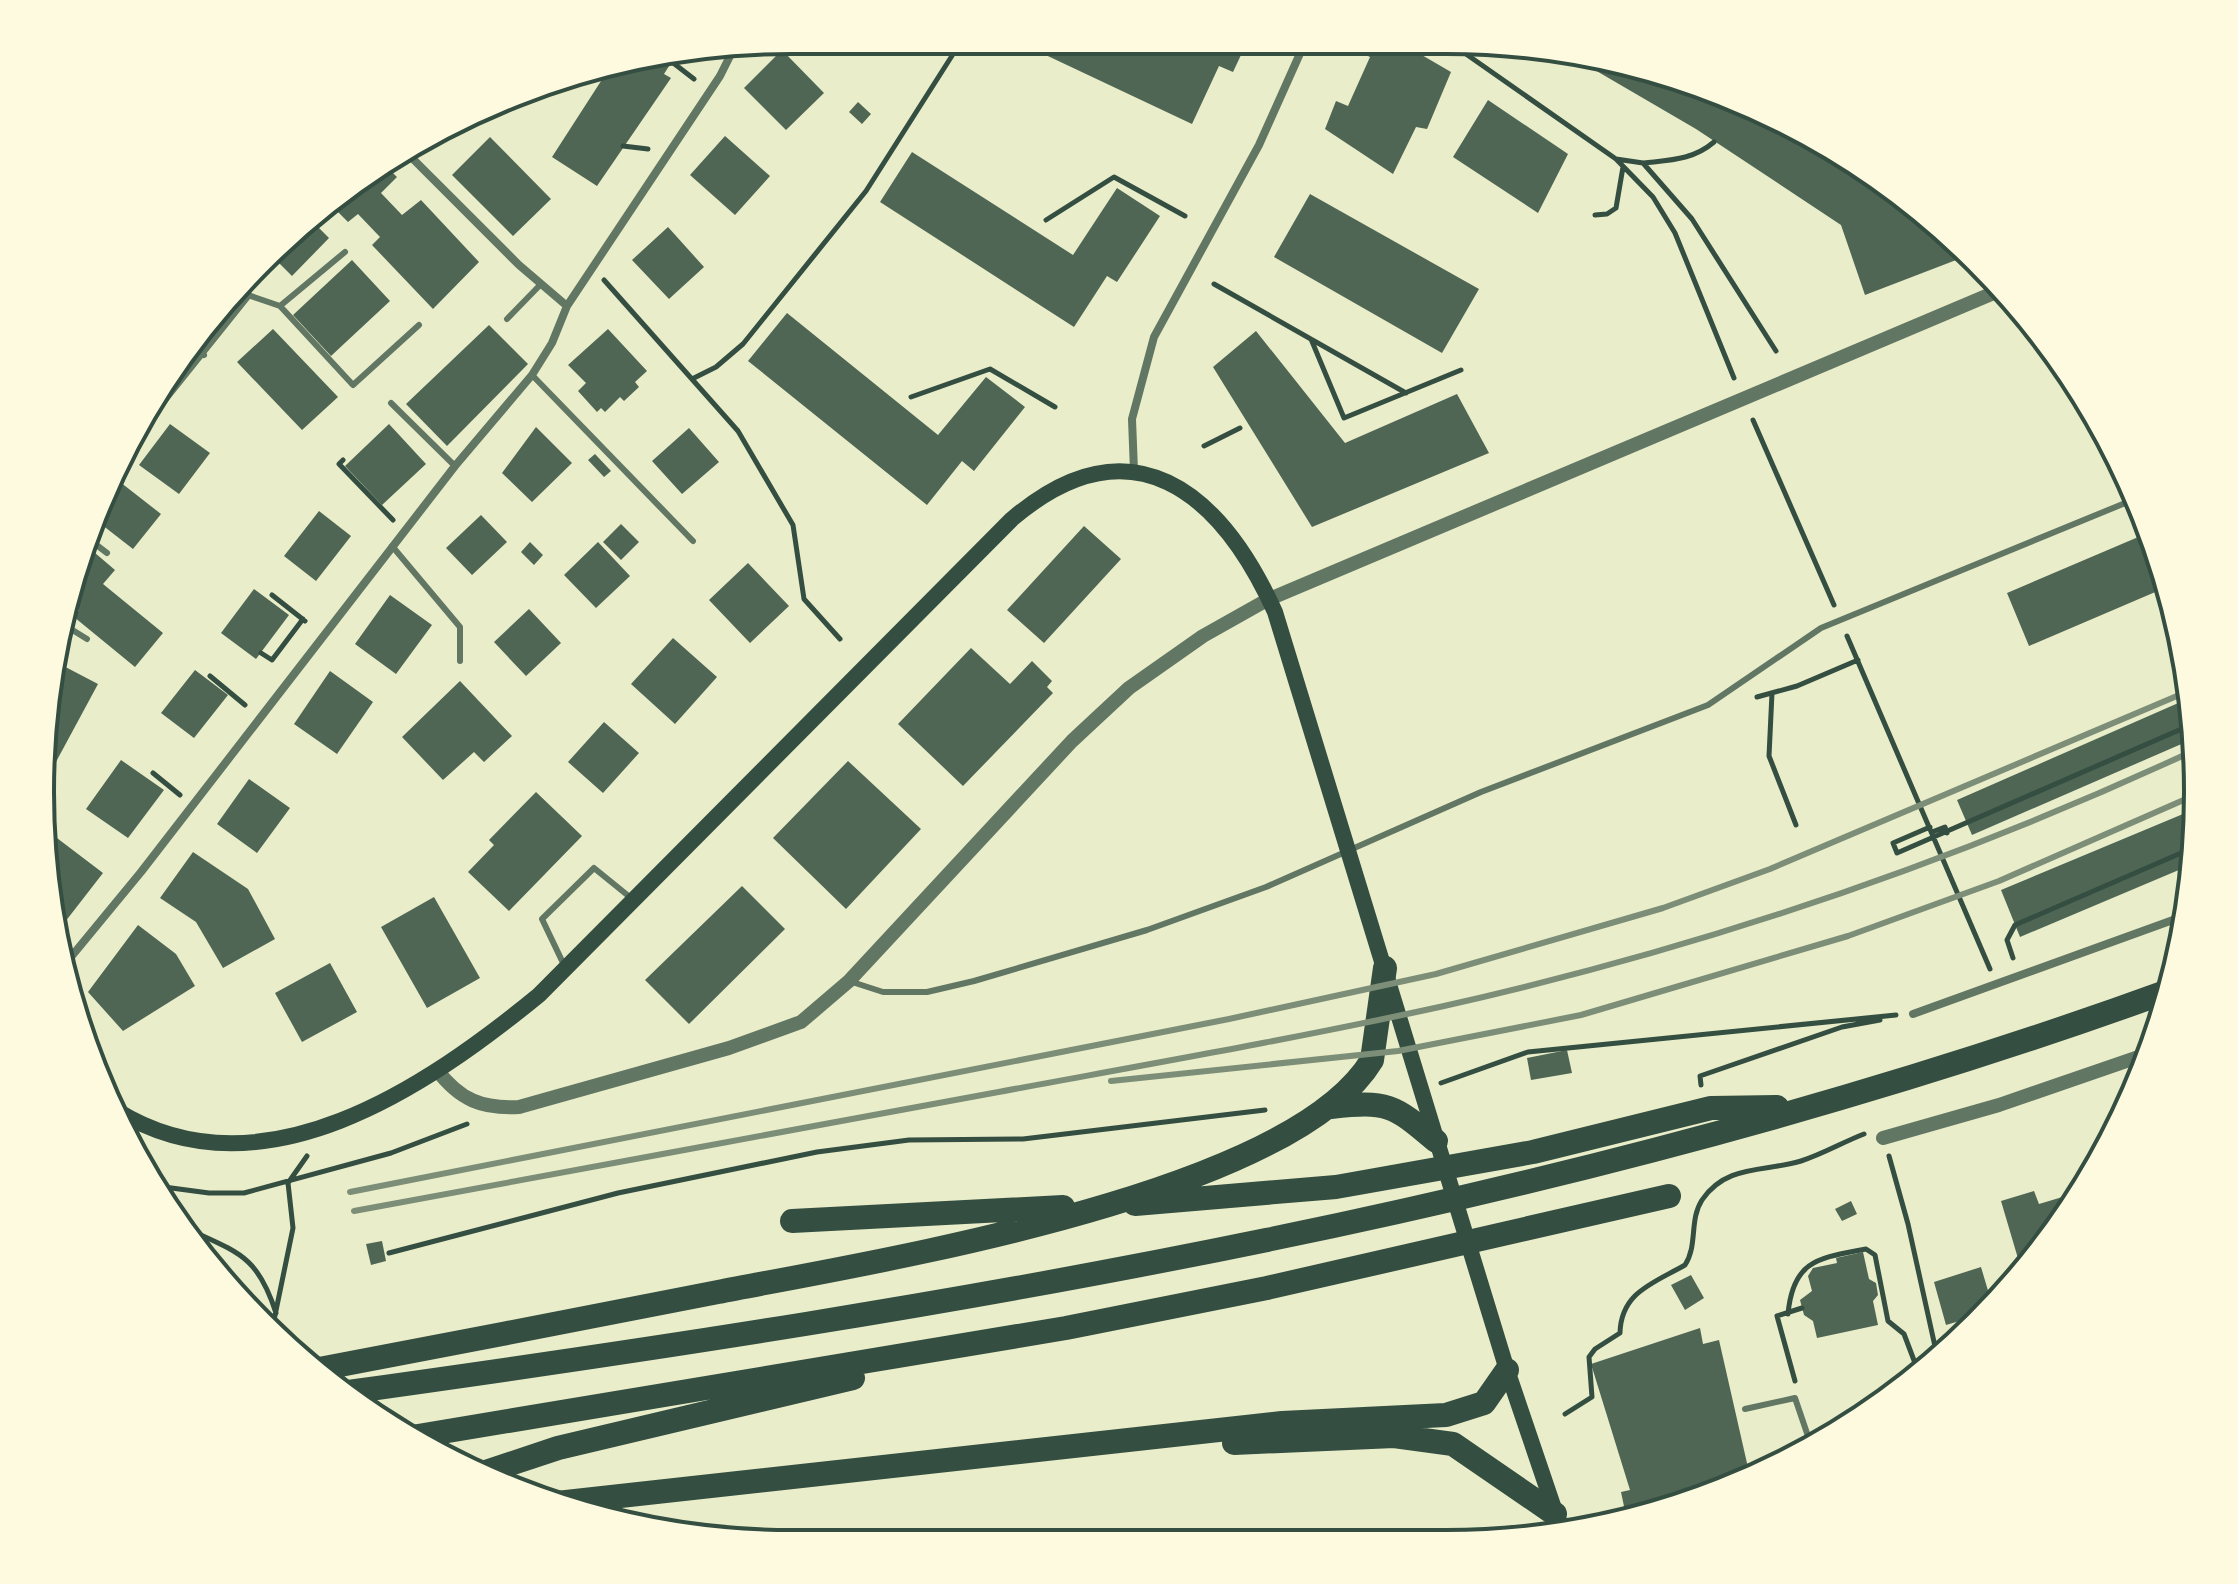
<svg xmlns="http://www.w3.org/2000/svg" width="2238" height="1584" font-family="'Noto Serif',serif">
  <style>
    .building { fill: #4f6655 }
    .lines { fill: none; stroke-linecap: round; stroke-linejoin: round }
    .path { stroke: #344e41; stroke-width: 5 }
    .service { stroke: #617663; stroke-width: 6 }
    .minor { stroke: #617663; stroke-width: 8 }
    .tertiary { stroke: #617663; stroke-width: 14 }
    .secondary { stroke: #344e41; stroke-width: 16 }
    .motorway { stroke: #344e41; stroke-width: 24 }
    .rail { stroke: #7c8e77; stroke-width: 6 }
    .rim { fill: none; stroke: #344e41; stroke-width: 4 }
  </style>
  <rect width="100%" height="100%" fill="#e9edc9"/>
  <path class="building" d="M 1014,40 L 1164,40 L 1181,48 L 1185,40 L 1248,40 L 1233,72 L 1219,66 L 1192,124 Z
    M 1362,40 L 1396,40 L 1451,72 L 1427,129 L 1416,127 L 1393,174 L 1325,129 L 1336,101 L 1348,106 L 1370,57 L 1358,51 Z
    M 782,50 L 824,93 L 786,130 L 744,88 Z
    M 1564,52 L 1593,55 L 1822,141 L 1964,257 L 1865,295 L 1841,225 L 1696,129 Z
    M 676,55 L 664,74 L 671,78 L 597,186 L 552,157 L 612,64 Z
    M 1488,100 L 1568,154 L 1538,213 L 1453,157 Z
    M 858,102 L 871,114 L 862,124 L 849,112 Z
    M 725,136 L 770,176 L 735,215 L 690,175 Z
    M 490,137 L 551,199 L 513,236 L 452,175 Z
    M 912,152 L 1073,255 L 1117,188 L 1160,216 L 1117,282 L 1107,276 L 1074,327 L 880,202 Z
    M 383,163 L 397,177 L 381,193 L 402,215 L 421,200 L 479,262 L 433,309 L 372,245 L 380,237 L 358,214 L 348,222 L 331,205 Z
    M 1310,194 L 1479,289 L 1442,353 L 1274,257 Z
    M 312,221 L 329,238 L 292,276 L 272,256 Z
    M 668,227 L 704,267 L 669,299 L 632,260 Z
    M 352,260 L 390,301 L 331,356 L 293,315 Z
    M 787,313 L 938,435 L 986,377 L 1025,407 L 974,471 L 962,461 L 927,505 L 748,361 Z
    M 489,325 L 528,364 L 447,446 L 406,404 Z
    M 273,329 L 338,397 L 302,430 L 237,362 Z
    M 608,329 L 647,371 L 635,382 L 639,387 L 624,401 L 620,397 L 605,412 L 601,408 L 597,412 L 578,391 L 586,383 L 568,365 Z
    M 1256,331 L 1345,443 L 1457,394 L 1489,453 L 1312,527 L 1213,367 Z
    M 170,424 L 210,453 L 179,494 L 139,465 Z
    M 389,424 L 426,464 L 382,505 L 345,466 Z
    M 536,427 L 572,463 L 532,502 L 502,473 Z
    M 689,428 L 719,462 L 682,494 L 652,461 Z
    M 595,454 L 611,471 L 604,477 L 588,460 Z
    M 120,482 L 161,514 L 133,549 L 97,521 L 102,504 Z
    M 319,511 L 351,536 L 316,581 L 284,556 Z
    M 481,515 L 507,542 L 472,575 L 446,548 Z
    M 621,524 L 639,542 L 621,560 L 603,542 Z
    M 1084,526 L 1121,559 L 1044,643 L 1007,610 Z
    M 2150,532 L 2167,587 L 2029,646 L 2007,593 Z
    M 530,542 L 543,555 L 534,565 L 521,552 Z
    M 598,542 L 630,576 L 596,608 L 564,575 Z
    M 88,547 L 115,570 L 103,584 L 163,633 L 135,667 L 74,617 L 79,610 L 69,602 Z
    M 748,563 L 789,606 L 750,643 L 709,600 Z
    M 254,589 L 289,615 L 256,659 L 221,633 Z
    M 390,595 L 432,625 L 396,674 L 355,644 Z
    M 529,609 L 561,643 L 526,676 L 494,642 Z
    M 673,638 L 717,677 L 675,724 L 631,684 Z
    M 971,648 L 1010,684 L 1032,661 L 1052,681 L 1047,687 L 1053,693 L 963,786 L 898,724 Z
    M 54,661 L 98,684 L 50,773 Z
    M 195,670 L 228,695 L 194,738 L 161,713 Z
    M 330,671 L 373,702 L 337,754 L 294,724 Z
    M 460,681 L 512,736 L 484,762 L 474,752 L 443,780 L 402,737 Z
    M 2192,697 L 2193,739 L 1972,835 L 1957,800 Z
    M 604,722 L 639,753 L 603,793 L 568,762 Z
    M 121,760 L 164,790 L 128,838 L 86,809 Z
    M 848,761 L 921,829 L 846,909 L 773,838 Z
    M 249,779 L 290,808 L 257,853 L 217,824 Z
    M 536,792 L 582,836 L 509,911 L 468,872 L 494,845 L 489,840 Z
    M 2195,809 L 2193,864 L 2020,937 L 2001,890 Z
    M 53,835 L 103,873 L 58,931 L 46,890 L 48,842 Z
    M 193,852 L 248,889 L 275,939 L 223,968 L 196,922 L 160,898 Z
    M 742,886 L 785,929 L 689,1024 L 645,980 Z
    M 434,897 L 480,978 L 427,1008 L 381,927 Z
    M 138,925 L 176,954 L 195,986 L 123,1031 L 88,992 Z
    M 330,963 L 357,1012 L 302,1042 L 275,993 Z
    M 1567,1050 L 1572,1073 L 1531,1080 L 1527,1058 Z
    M 2034,1191 L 2039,1204 L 2079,1192 L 2042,1250 L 2022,1272 L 2001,1201 Z
    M 1851,1201 L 1857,1214 L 1842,1221 L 1835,1209 Z
    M 382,1241 L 386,1261 L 371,1265 L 366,1244 Z
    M 1863,1252 L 1869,1279 L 1876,1283 L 1878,1295 L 1873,1301 L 1878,1325 L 1817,1338 L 1813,1321 L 1804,1315 L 1800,1300 L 1812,1291 L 1808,1276 L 1813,1268 L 1837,1263 L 1836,1258 Z
    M 1981,1267 L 1992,1304 L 1983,1314 L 1946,1325 L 1934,1282 Z
    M 1691,1275 L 1704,1298 L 1685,1310 L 1671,1285 Z
    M 1700,1328 L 1703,1344 L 1719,1340 L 1749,1472 L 1625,1511 L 1621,1492 L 1630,1490 L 1591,1364 Z"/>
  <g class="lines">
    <path class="path" d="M 1446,40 L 1616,159 L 1653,197 L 1675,233 L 1734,378
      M 1467,53 L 1473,43
      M 672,62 L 694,79
      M 623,146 L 648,149
      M 1616,159 L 1643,163 L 1692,219 L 1776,351
      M 1644,163 C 1670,160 1693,160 1714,142
      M 1595,215 L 1607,214 L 1616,208 L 1623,167
      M 1046,220 L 1114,177 L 1185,216
      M 604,280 L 738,431 L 793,525 L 804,599 L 840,639
      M 1214,284 L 1406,393
      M 1311,339 L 1344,418 L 1461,370
      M 692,379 L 716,367 L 743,344 L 866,191 L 962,40
      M 911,397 L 990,369 L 1055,407
      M 1753,420 L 1834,605
      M 1204,446 L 1240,428
      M 343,460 L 339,464 L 393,520
      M 272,595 L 305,621
      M 1847,636 L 1990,969
      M 261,653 L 272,660 L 303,619
      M 210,676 L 245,705
      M 1772,693 L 1769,756 L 1796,825
      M 1757,697 L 1797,686 L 1858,660
      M 153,773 L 180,795
      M 1930,827 L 1893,843 L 1897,853 L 2193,724
      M 1932,832 L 1945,827 L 1947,833
      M 2013,958 L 2007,940 L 2015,925 L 2195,847
      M 1441,1083 L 1528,1052 L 1896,1015
      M 1701,1085 L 1700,1076 L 1842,1027 L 1880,1020
      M 1889,1156 L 1908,1224 L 1938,1360
      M 164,1187 L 209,1193 L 244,1193 L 391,1153 L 467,1124
      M 190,1230 C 240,1253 258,1257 276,1313
      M 389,1253 L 618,1193 L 817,1152 L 909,1140 L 1023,1139 L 1265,1110
      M 1788,1314 C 1793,1259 1820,1258 1866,1249 L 1875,1255 L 1888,1321 L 1904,1334 L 1915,1363
      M 272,1330 L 293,1228 L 288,1183 L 307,1156
      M 1795,1381 L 1777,1316 L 1802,1308
      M 1565,1414 L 1592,1397 L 1589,1357 L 1595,1349 L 1620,1333 C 1621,1292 1654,1283 1685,1265 C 1698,1245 1689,1220 1702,1200 C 1726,1164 1765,1172 1801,1161 C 1823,1154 1843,1142 1864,1134"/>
    <path class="service" d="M 248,295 L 280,306 L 353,385 L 419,325
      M 280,306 L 345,252
      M 507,319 L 541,284
      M 195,343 L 204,355
      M 532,375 L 693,541
      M 391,403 L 455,466
      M 90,540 L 107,553
      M 392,546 L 460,627 L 460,661
      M 66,613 L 66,626 L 87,639
      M 564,965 L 542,919 L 594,868 L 631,898
      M 849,981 L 883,992 L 927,992 L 974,981 L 1147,930 L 1266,887 L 1481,792 L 1708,705 L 1821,628 L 2135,499
      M 1745,1409 L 1795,1398 L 1811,1445"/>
    <path class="minor" d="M 406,152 L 519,265 L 567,306
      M 120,455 L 248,295 L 240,285
      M 1134,471 L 1132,419 L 1154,337 L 1259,145 L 1306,40
      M 66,963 L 141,872 L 455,466 L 532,375 L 552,343 L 567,306 L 720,76 L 734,48
      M 1913,1014 L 2184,916"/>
    <path class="tertiary" d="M 437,1070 C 460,1100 482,1109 519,1107 L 729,1048 L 801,1022 L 849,981 L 1072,741 L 1129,688 L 1203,636 L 1267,600 L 2003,289
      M 1883,1138 L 1999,1105 L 2147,1054"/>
    <path class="secondary" d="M 116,1110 C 261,1201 428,1086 539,995 L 1012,519 C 1131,418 1220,491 1275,612 L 1507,1370 L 1562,1532"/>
    <path class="motorway" d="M 1331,1107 C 1387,1101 1393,1104 1436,1141
      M 1135,1204 L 1336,1187 L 1533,1152 L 1711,1108 L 1777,1107
      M 792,1221 L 1063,1207
      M 314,1370 C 449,1344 583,1319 718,1292 C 871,1262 1290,1196 1372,1060 L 1385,968
      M 341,1393 C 961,1307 1581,1205 2171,990
      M 412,1437 L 1066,1328 L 1267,1288 L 1669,1196
      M 1234,1443 L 1394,1436 L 1453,1444 L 1555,1514
      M 480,1474 L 558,1448 L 853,1378
      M 557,1503 L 1282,1423 L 1446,1415 L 1484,1403 L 1507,1370"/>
    <path class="rail" d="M 1111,1081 L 1398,1051 L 1581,1015 L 1848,936 L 1999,881 L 2195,795
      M 350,1192 L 1229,1019 L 1436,974 L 1663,908 L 1770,869 L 2191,690
      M 354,1211 C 567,1171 780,1133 993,1093 C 1144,1065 1294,1039 1444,1006 C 1702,948 1954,862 2193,751"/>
  </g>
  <path d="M0 0H2238V1584H0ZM792 54H1446A738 738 0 0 1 2184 792V792A738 738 0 0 1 1446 1530H792A738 738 0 0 1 54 792V792A738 738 0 0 1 792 54Z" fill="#fefae0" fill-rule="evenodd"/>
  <path class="rim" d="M792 54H1446A738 738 0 0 1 2184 792V792A738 738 0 0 1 1446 1530H792A738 738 0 0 1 54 792V792A738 738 0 0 1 792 54Z"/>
</svg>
